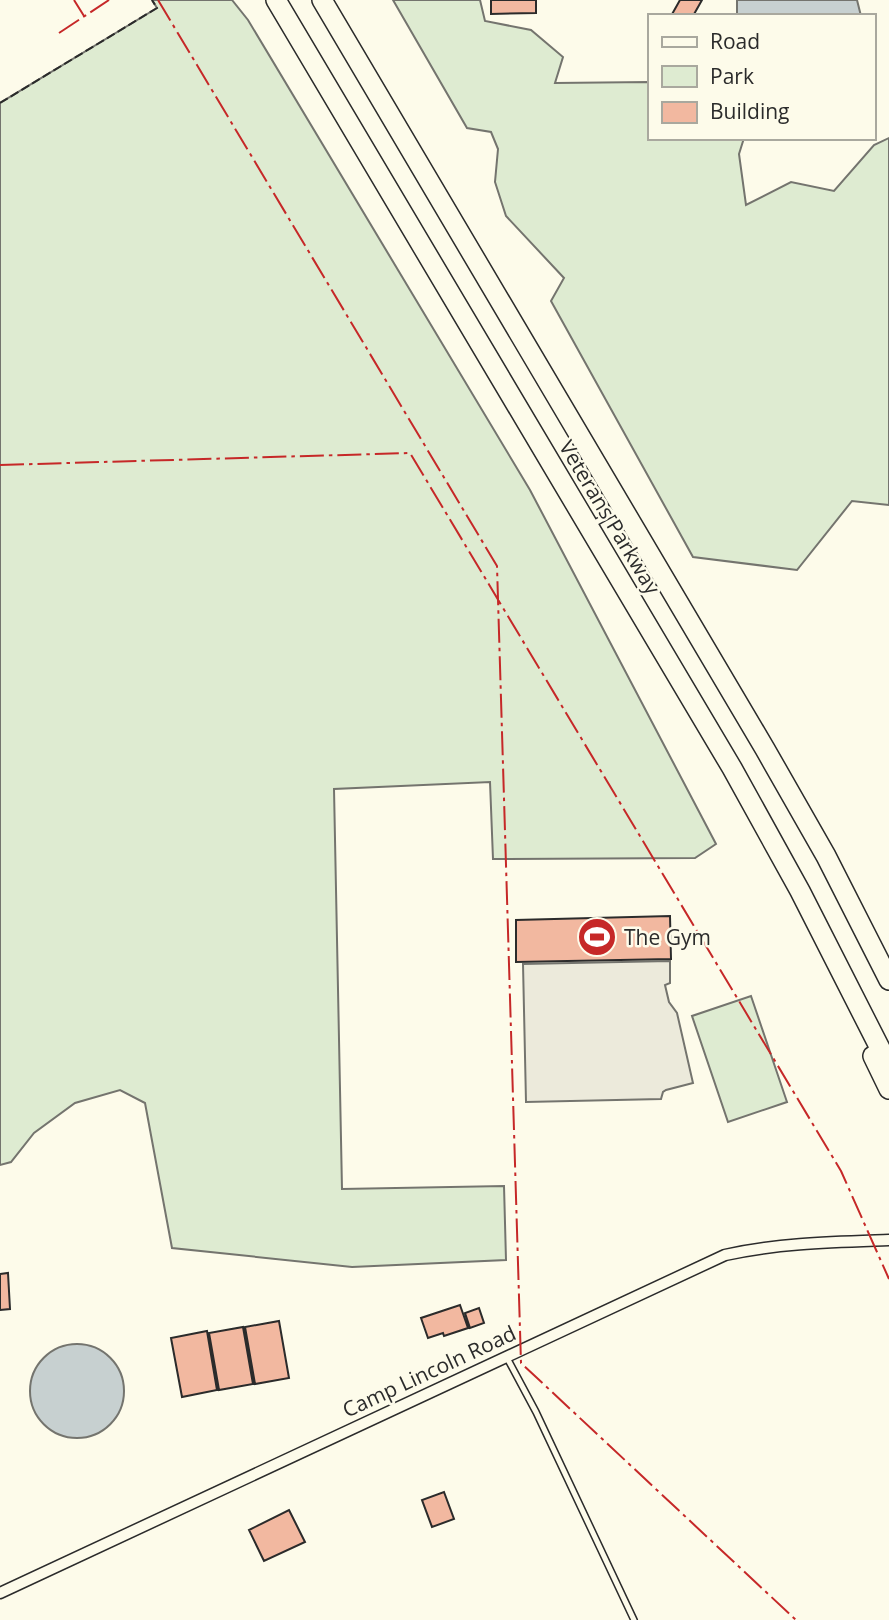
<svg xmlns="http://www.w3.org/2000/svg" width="889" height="1620" font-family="'Open Sans',sans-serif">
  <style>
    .green { fill: #deebd1; stroke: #74746e; stroke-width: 2 }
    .parking { fill: #eceadb; stroke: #74746e; stroke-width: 2 }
    .water { fill: #c7d0d0; stroke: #74746e; stroke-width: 2 }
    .building { fill: #f2b8a0; stroke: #2b2b2b; stroke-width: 2 }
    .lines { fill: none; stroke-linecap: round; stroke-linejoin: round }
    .service-casing { stroke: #2b2b2b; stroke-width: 8 }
    .minor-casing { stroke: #2b2b2b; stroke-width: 13 }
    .trunk-casing { stroke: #2b2b2b; stroke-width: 22 }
    .service { stroke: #fdfbea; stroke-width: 5 }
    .minor { stroke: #fdfbea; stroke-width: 10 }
    .trunk { stroke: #fdfbea; stroke-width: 19 }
    .fence { stroke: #2b2b2b; stroke-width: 2; stroke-dasharray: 9 3.5; stroke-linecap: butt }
    .power { stroke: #c62828; stroke-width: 2; stroke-dasharray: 24 5 3.5 5; stroke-linecap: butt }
    .labels { text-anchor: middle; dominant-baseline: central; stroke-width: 5; stroke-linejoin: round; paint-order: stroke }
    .street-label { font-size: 21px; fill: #2b2b2b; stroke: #fdfbea }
    .poi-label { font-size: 21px; fill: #2b2b2b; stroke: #fdfbea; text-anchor: start }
  </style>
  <rect width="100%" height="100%" fill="#fdfbea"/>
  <path class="green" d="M 152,0 L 232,0 L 248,20 L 530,490 L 716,844 L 695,858 L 493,859 L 490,782 L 334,789 L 342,1189 L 504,1186 L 506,1260 L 352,1267 L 172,1248 L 145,1103 L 120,1090 L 75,1103 L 34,1133 L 11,1162 L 0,1165 L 0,103 L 157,8 Z
    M 393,0 L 480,0 L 485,21 L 531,30 L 563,57 L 555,83 L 649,82 L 649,138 L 744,138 L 739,154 L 746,205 L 791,182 L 834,191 L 874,145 L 889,138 L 889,505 L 852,501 L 797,570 L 693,557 L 551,301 L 564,278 L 506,216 L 495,182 L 498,149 L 491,132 L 467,128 Z
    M 751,996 L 787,1102 L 728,1122 L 692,1016 Z"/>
  <path class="parking" d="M 670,961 L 670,983 L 665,985 L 669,1002 L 677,1013 L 693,1083 L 666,1090 L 663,1092 L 661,1099 L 526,1102 L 523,964 Z"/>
  <path class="water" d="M 737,0 L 857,0 L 861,16 L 737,16 Z
    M30 1391a47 47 0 1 1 94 0a47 47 0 1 1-94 0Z"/>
  <path class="building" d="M 491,0 L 536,0 L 536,13 L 491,14 Z
    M 680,0 L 702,0 L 693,16 L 671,16 Z
    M 670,916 L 671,959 L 516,962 L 516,920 Z
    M 8,1273 L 10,1309 L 0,1310 L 0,1274 Z
    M 460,1305 L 468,1328 L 444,1336 L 443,1333 L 428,1338 L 421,1318 Z
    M 479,1308 L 484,1323 L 470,1328 L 465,1313 Z
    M 279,1321 L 289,1378 L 255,1384 L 245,1327 Z
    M 243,1327 L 253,1384 L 219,1390 L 209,1333 Z
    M 207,1331 L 217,1390 L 182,1397 L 171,1338 Z
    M 444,1492 L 454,1519 L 432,1527 L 422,1500 Z
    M 289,1510 L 305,1542 L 264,1561 L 249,1530 Z"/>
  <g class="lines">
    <defs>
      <path id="service" d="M 593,524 L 618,510
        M 506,1356 L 536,1412 L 634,1620"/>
      <path id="minor" d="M 0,1593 L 725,1255 C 779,1243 834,1242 889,1240"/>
      <path id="trunk" d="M 276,0 L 732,768 L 800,891 L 889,1066
        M 322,0 L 765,749 L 826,856 L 889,980
        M 873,1056 L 889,1089"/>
    </defs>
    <use href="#service" class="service-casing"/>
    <use href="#minor" class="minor-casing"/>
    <use href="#trunk" class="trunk-casing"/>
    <use href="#service" class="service"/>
    <use href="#minor" class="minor"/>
    <use href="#trunk" class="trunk"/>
    <path class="fence" d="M 0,103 L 157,8 L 152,0"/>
    <path class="power" d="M 74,0 L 84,16
      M 158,0 L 497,566 L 521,1363 L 796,1620
      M 59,33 L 109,0
      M 0,465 L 410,453 L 841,1171 L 889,1279"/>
  </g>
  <defs>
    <symbol id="stadium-disc" viewBox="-11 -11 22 22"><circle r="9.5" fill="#c62828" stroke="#fdfbea"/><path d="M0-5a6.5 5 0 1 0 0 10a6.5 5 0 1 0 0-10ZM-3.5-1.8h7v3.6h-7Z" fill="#fff"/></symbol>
  </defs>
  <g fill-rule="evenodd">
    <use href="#stadium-disc" x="575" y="915" width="44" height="44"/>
  </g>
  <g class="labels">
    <g class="street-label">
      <text transform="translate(610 517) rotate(59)">Veterans Parkway</text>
      <text transform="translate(429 1371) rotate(-25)">Camp Lincoln Road</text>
    </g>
    <g class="poi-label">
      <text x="624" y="937">The Gym</text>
    </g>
  </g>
  <rect x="648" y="14" width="228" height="126" fill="#fdfbea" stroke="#a9a89e" stroke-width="2"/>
  <rect x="662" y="37" width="35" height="10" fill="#fdfbea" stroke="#a9a89e" stroke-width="2"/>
  <text x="710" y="49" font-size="21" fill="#2b2b2b">Road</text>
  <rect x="662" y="66" width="35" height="21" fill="#deebd1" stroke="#a9a89e" stroke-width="2"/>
  <text x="710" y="84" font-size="21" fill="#2b2b2b">Park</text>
  <rect x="662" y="102" width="35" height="21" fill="#f2b8a0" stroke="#a9a89e" stroke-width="2"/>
  <text x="710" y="119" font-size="21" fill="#2b2b2b">Building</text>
</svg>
